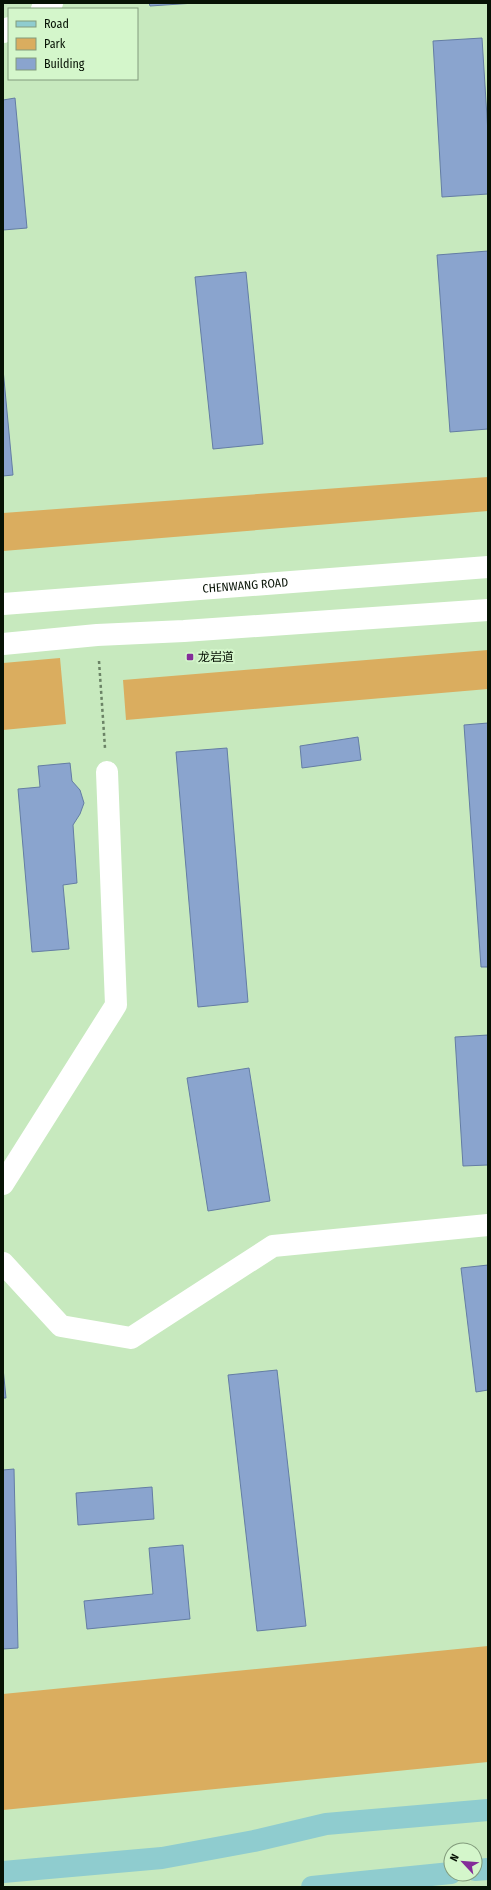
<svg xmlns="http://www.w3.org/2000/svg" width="491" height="1890" font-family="'Fira Sans Condensed','Noto Sans SC',sans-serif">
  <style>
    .green { fill: #daad5f }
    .building { fill: #8aa4ce; stroke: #647da4 }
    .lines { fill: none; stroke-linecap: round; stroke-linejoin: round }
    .path { stroke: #6b8366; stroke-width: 2.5; stroke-dasharray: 3 3; stroke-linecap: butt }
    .minor { stroke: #fff; stroke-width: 22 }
    .major { stroke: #8fcccf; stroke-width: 22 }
    .poi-dot { fill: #842c99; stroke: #d4f6cb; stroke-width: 1.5 }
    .labels { text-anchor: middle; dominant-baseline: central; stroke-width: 4; stroke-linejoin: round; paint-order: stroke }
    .street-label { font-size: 12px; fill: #071205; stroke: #d4f6cb }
    .poi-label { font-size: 12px; fill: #071205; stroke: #d4f6cb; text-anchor: start }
  </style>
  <rect width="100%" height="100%" fill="#c7e9be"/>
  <path class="green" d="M 488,477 L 488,511 L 3,551 L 3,513 Z
    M 488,650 L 488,689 L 126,720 L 123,680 Z
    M 60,658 L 66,724 L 3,730 L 3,663 Z
    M 488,1646 L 488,1762 L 3,1810 L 3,1694 Z"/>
  <path class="building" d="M 149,3 L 195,3 L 150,6 Z
    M 482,38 L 488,133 L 488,194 L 442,197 L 433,41 Z
    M 15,98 L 27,228 L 3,230 L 3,100 Z
    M 488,251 L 488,429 L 450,432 L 437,255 Z
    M 246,272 L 263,444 L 213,449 L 195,277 Z
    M 3,369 L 13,475 L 3,476 Z
    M 488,723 L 488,967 L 481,967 L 464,725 Z
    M 358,737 L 361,760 L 302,768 L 300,746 Z
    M 227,748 L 248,1002 L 198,1007 L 176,752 Z
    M 70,763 L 72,781 L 80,790 L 84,803 L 80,814 L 73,825 L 77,883 L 63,885 L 69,949 L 32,952 L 18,789 L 40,787 L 38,766 Z
    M 488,1035 L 488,1165 L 463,1166 L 455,1037 Z
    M 249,1068 L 270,1201 L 208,1211 L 187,1078 Z
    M 488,1265 L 488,1390 L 476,1392 L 461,1268 Z
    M 3,1368 L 6,1398 L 3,1398 Z
    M 277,1370 L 306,1626 L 257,1631 L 228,1375 Z
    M 14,1469 L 18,1648 L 3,1649 L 3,1470 Z
    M 152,1487 L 154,1519 L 78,1525 L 76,1493 Z
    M 183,1545 L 190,1619 L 87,1629 L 84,1601 L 153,1594 L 149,1548 Z"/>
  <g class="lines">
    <path class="path" d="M 99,661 L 105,748"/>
    <g class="minor">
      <path d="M 42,9 L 52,3"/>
      <path d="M 3,32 L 9,28"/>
      <path id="s1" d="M 3,604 L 488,567"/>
      <path d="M 3,644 L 97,635 L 184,631 L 488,610"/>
      <path d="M 3,1184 L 116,1005 L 107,772"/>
      <path d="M 3,1263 L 61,1326 L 131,1338 L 273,1246 L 488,1225"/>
    </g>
    <path class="major" d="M 475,1870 L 488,1869
      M 3,1872 L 162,1858 L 254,1841 L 326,1824 L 488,1810
      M 312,1887 L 451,1873"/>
  </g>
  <rect class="poi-dot" x="186" y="653" width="8" height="8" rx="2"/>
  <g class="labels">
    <g class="street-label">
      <text stroke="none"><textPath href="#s1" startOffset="243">CHENWANG ROAD</textPath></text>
    </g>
    <g class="poi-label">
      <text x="198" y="657">龙岩道</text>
    </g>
  </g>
  <rect width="491" height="1890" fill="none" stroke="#071205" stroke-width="8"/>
  <rect x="8" y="8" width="130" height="72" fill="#d4f6cb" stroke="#829b7c"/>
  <rect x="16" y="21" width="20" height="6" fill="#8fcccf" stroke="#829b7c"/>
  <text x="44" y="28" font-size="12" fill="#071205">Road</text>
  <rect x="16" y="38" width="20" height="12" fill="#daad5f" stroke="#829b7c"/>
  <text x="44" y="48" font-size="12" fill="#071205">Park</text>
  <rect x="16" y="58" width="20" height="12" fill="#8aa4ce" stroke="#829b7c"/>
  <text x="44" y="68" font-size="12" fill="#071205">Building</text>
  <g transform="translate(463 1862) rotate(296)"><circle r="19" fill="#d4f6cb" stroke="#829b7c"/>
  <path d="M0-3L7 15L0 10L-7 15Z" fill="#842c99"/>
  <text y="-6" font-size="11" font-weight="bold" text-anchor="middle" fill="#071205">N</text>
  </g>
</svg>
